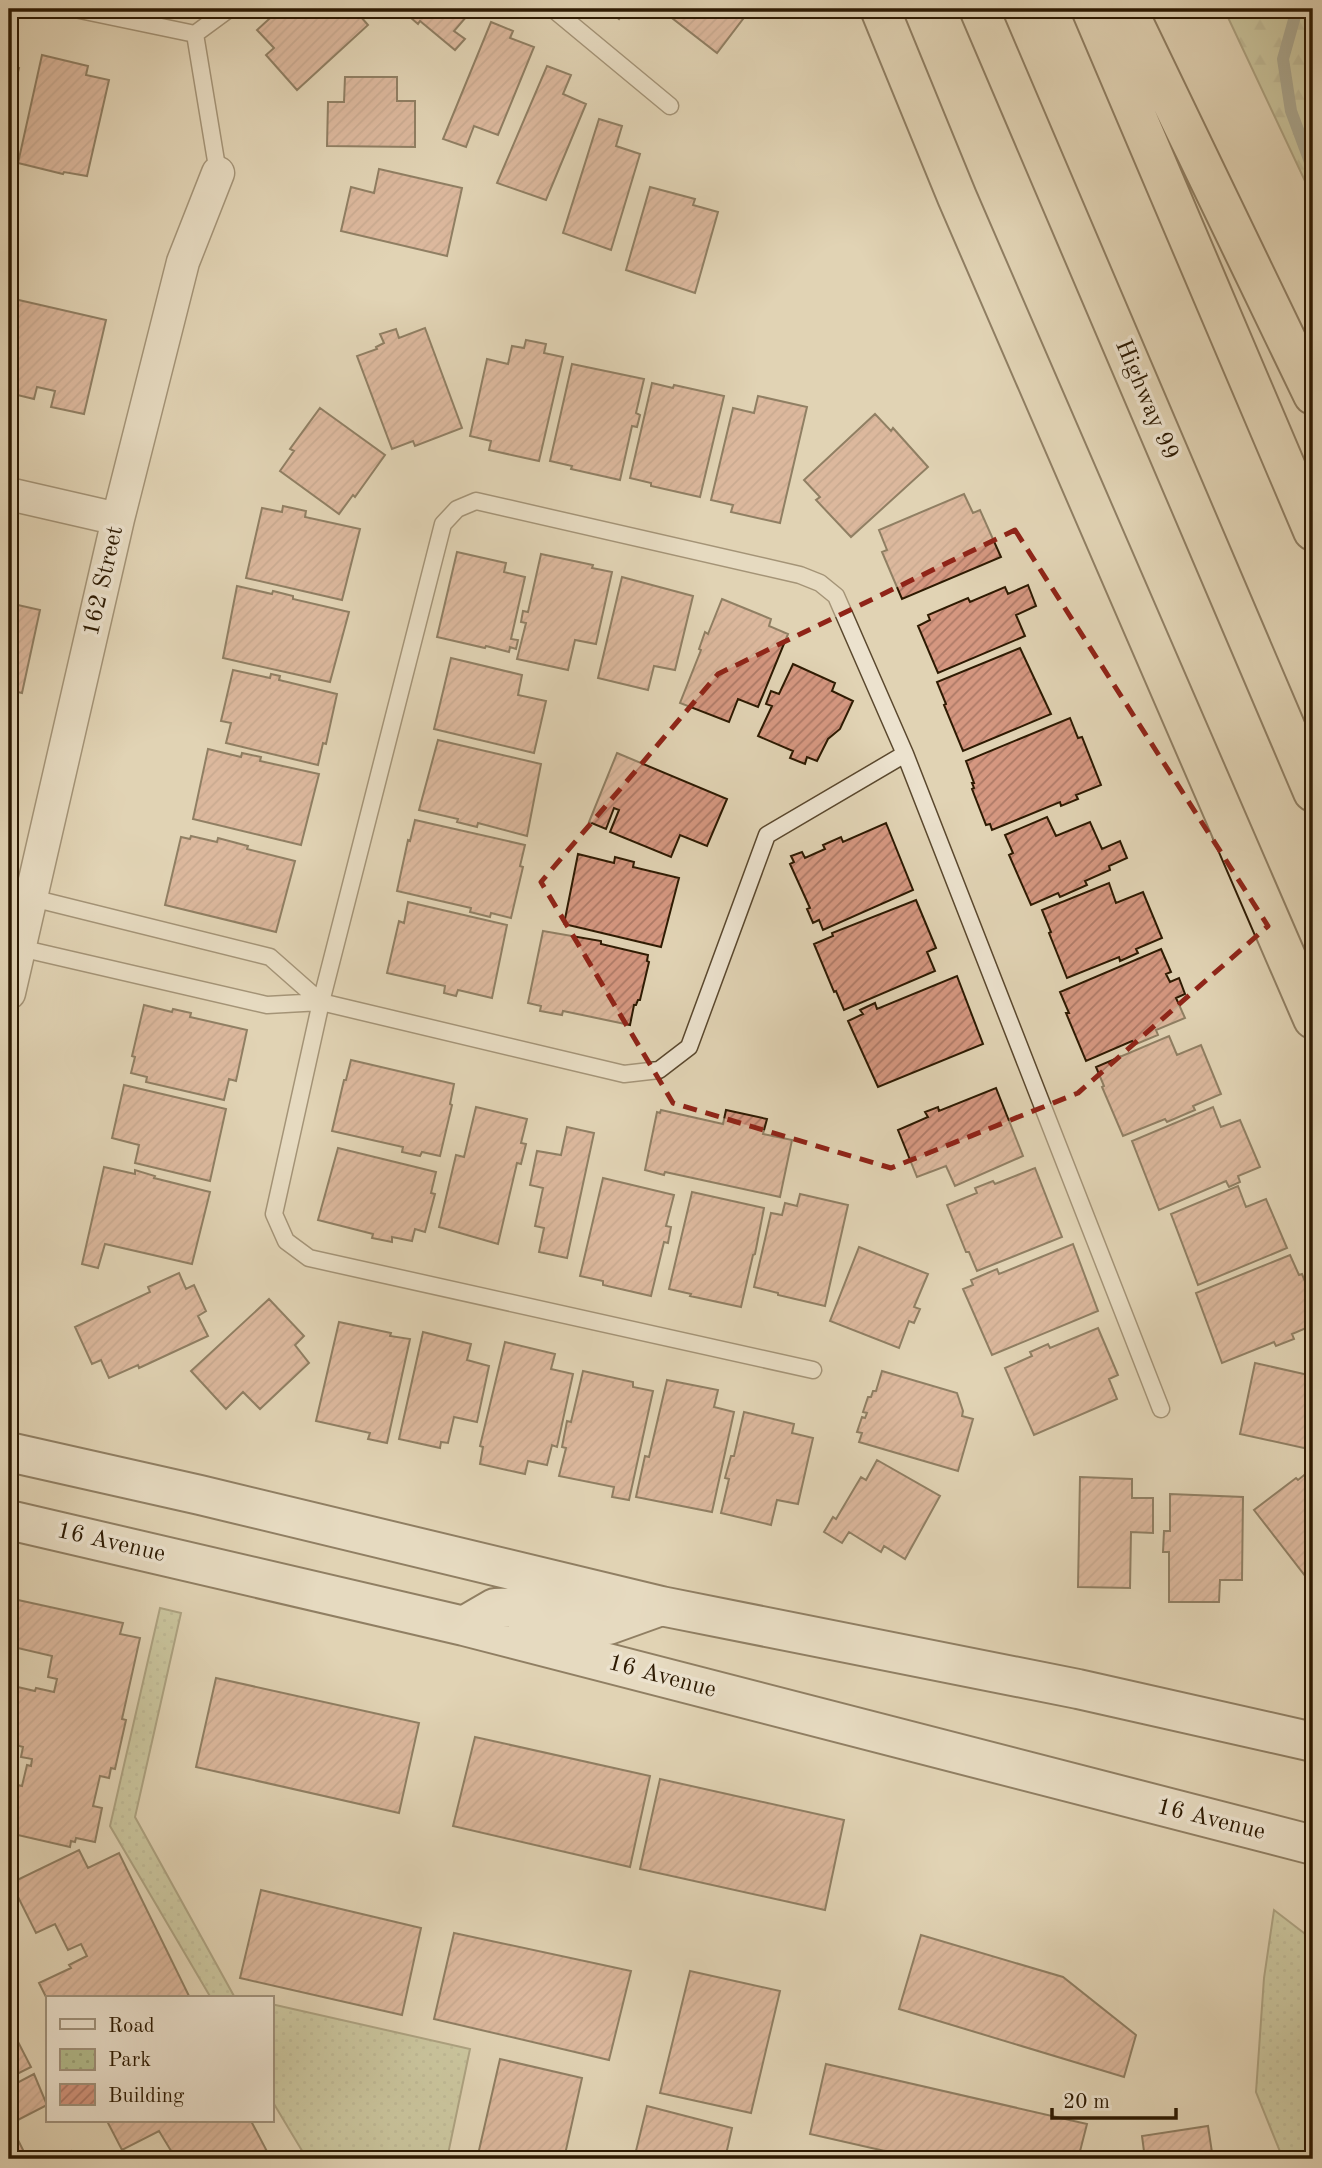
<svg xmlns="http://www.w3.org/2000/svg" width="1322" height="2168" font-family="'Old Standard TT',serif">
  <style>
    .forest { fill: url(#forest-firs); stroke: #706b48; stroke-width: 2 }
    .park { fill: url(#park-dots); stroke: #706b48; stroke-width: 2 }
    .lines { fill: none; stroke-linecap: round; stroke-linejoin: round }
    .stream { stroke: #6b786a; stroke-width: 12 }
    .building { fill: url(#building-hatch); stroke: #2d1a02; stroke-width: 2 }
    .service-casing { stroke: #5a482e; stroke-width: 19 }
    .minor-casing { stroke: #5a482e; stroke-width: 35 }
    .secondary-casing { stroke: #2d1a02; stroke-width: 42 }
    .motorway-casing { stroke: #2d1a02; stroke-width: 42 }
    .service { stroke: #ece2ce; stroke-width: 16 }
    .minor { stroke: #ece2ce; stroke-width: 32 }
    .secondary { stroke: #ece2ce; stroke-width: 38 }
    .motorway { stroke: #e1d3b4; stroke-width: 38 }
    .marked { fill: none; stroke: #8f2418; stroke-width: 5; stroke-dasharray: 14 9; stroke-linejoin: round }
    .labels { text-anchor: middle; dominant-baseline: central; stroke-width: 7; stroke-linejoin: round; paint-order: stroke }
    .street-label { font-size: 24px; fill: #2d1a02; stroke: #ece2ce }
  </style>
  <defs>
    <pattern id="forest-firs" width="22" height="20" patternUnits="userSpaceOnUse" patternTransform="scale(1.75)"><rect width="22" height="20" fill="#b3bc8d"/><path d="M5 1l3.5 6h-7zM16 11l3.5 6h-7z" fill="#9aa178"/></pattern>
    <pattern id="park-dots" width="8" height="8" patternUnits="userSpaceOnUse" patternTransform="scale(1.75)"><rect width="8" height="8" fill="#b3bc8d"/><path d="M2 2h.1M6 6h.1" fill="none" stroke="#9aa178" stroke-width="1.8" stroke-linecap="round"/></pattern>
    <pattern id="building-hatch" width="6" height="6" patternUnits="userSpaceOnUse" patternTransform="scale(1.75)"><rect width="6" height="6" fill="#d59780"/><path d="M-1 1l2-2M0 6l6-6M5 7l2-2" fill="none" stroke="#ad7a67"/></pattern>
  </defs>
  <rect width="100%" height="100%" fill="#e1d3b4"/>
  <filter id="stains"><feTurbulence type="fractalNoise" baseFrequency=".00286" numOctaves="4"/><feColorMatrix values="0 0 0 0 .2 0 0 0 0 .09 0 0 0 0 .02 0 0 0 .5 -.17"/></filter>
  <radialGradient id="worn" r=".72"><stop offset=".6" stop-color="#630" stop-opacity="0"/><stop offset="1" stop-color="#630" stop-opacity=".3"/></radialGradient>
  <path class="forest" d="M 1224,9 L 1313,9 L 1313,198 Z"/>
  <path class="park" d="M 160,1608 L 181,1613 L 135,1817 L 234,1996 L 244,1998 L 211,1998 L 110,1826 Z
    M 1274,1910 L 1313,1940 L 1313,2159 L 1283,2159 L 1256,2092 L 1264,1978 Z
    M 271,2004 L 470,2049 L 447,2159 L 307,2159 L 271,2099 Z"/>
  <g class="lines">
    <path class="stream" d="M 1297,9 L 1283,59 L 1291,111 L 1313,170"/>
  </g>
  <path class="building" d="M 280,9 L 354,9 L 368,25 L 297,90 L 266,55 L 274,48 L 257,30 Z
    M 403,9 L 473,9 L 454,31 L 465,39 L 455,50 L 420,21 L 418,24 L 411,18 L 413,16 L 410,13 L 408,15 L 402,10 Z
    M 606,9 L 627,9 L 619,19 Z
    M 675,9 L 747,9 L 749,11 L 717,53 L 672,18 L 678,11 Z
    M 491,22 L 513,31 L 510,38 L 534,47 L 498,135 L 474,126 L 466,147 L 443,139 Z
    M 42,55 L 88,66 L 86,75 L 109,80 L 87,176 L 64,172 L 63,174 L 18,163 Z
    M 9,65 L 19,68 L 9,109 Z
    M 547,66 L 571,75 L 563,94 L 586,104 L 546,200 L 497,183 Z
    M 345,77 L 397,77 L 397,101 L 415,101 L 415,147 L 327,146 L 328,102 L 344,102 Z
    M 599,119 L 622,126 L 616,146 L 640,154 L 611,250 L 563,233 Z
    M 379,169 L 462,188 L 447,256 L 341,231 L 351,187 L 374,193 Z
    M 650,187 L 695,199 L 693,205 L 718,212 L 695,293 L 626,270 Z
    M 10,298 L 106,320 L 84,414 L 51,407 L 55,391 L 37,387 L 34,399 L 9,393 Z
    M 425,328 L 462,428 L 415,446 L 413,441 L 392,449 L 357,356 L 377,349 L 376,347 L 384,343 L 380,334 L 396,329 L 399,338 Z
    M 526,340 L 546,344 L 544,353 L 563,357 L 539,461 L 489,450 L 491,441 L 470,436 L 487,359 L 508,364 L 512,346 L 524,348 Z
    M 572,364 L 644,379 L 636,413 L 640,415 L 637,427 L 632,426 L 620,480 L 571,469 L 572,466 L 550,461 Z
    M 652,383 L 673,388 L 674,385 L 724,396 L 700,497 L 651,486 L 651,483 L 630,478 Z
    M 758,396 L 807,407 L 780,523 L 731,512 L 733,505 L 711,500 L 733,408 L 754,413 Z
    M 320,408 L 385,455 L 355,497 L 353,495 L 339,514 L 280,471 L 294,451 L 290,449 Z
    M 875,414 L 891,431 L 893,428 L 928,467 L 851,537 L 816,500 L 820,497 L 804,480 Z
    M 964,494 L 973,513 L 980,510 L 1001,557 L 902,599 L 882,552 L 887,550 L 879,530 Z
    M 283,506 L 306,511 L 305,517 L 360,529 L 342,600 L 246,578 L 262,508 L 282,512 Z
    M 457,552 L 506,563 L 504,572 L 525,577 L 511,639 L 518,640 L 516,649 L 510,647 L 509,652 L 486,646 L 485,648 L 437,637 Z
    M 541,554 L 593,565 L 592,568 L 612,572 L 596,644 L 575,640 L 568,670 L 517,659 L 526,623 L 521,622 L 523,611 L 528,612 Z
    M 622,577 L 693,596 L 675,670 L 654,666 L 648,690 L 598,678 Z
    M 1028,585 L 1036,606 L 1016,615 L 1025,636 L 938,673 L 918,626 L 930,620 L 928,615 L 968,598 L 970,602 L 1005,587 L 1008,594 Z
    M 237,586 L 272,594 L 273,591 L 293,596 L 293,599 L 349,612 L 330,682 L 223,658 Z
    M 722,599 L 771,619 L 769,626 L 788,634 L 758,707 L 738,699 L 729,722 L 680,703 L 701,650 L 699,649 L 705,632 L 708,634 Z
    M 9,603 L 40,610 L 22,693 L 9,690 Z
    M 1020,648 L 1051,714 L 963,751 L 944,705 L 946,704 L 937,682 Z
    M 451,658 L 522,675 L 518,695 L 546,701 L 534,753 L 434,729 Z
    M 793,664 L 835,683 L 832,691 L 853,701 L 840,729 L 828,739 L 817,761 L 807,757 L 805,764 L 790,758 L 793,751 L 758,736 L 772,706 L 766,704 L 771,691 L 779,694 Z
    M 233,670 L 270,678 L 271,674 L 280,676 L 279,680 L 337,694 L 326,744 L 323,743 L 318,765 L 226,743 L 231,723 L 221,721 Z
    M 1070,718 L 1078,738 L 1082,737 L 1101,785 L 1076,795 L 1078,799 L 1061,806 L 1060,802 L 992,830 L 990,824 L 986,825 L 972,789 L 974,788 L 972,783 L 974,783 L 966,761 Z
    M 438,740 L 541,764 L 527,836 L 478,823 L 477,827 L 457,822 L 458,819 L 419,810 Z
    M 208,749 L 241,757 L 242,753 L 261,757 L 260,761 L 319,774 L 301,845 L 193,819 Z
    M 617,753 L 727,799 L 707,846 L 680,835 L 671,857 L 610,832 L 619,810 L 614,808 L 606,829 L 589,822 Z
    M 1047,817 L 1056,836 L 1090,822 L 1102,849 L 1120,841 L 1127,858 L 1109,866 L 1110,870 L 1085,881 L 1087,885 L 1060,897 L 1058,893 L 1031,905 L 1009,855 L 1013,853 L 1005,835 Z
    M 415,820 L 525,845 L 520,866 L 523,867 L 511,918 L 491,913 L 490,917 L 470,912 L 471,908 L 397,891 L 408,840 L 410,841 Z
    M 886,823 L 913,890 L 823,930 L 819,920 L 813,923 L 807,909 L 810,908 L 790,864 L 794,862 L 791,856 L 802,852 L 805,858 L 825,849 L 823,845 L 841,837 L 843,842 Z
    M 191,836 L 217,842 L 218,838 L 248,846 L 247,849 L 295,861 L 276,932 L 165,905 L 181,837 L 190,839 Z
    M 578,854 L 614,863 L 615,857 L 634,862 L 633,867 L 679,878 L 661,947 L 564,924 Z
    M 1109,883 L 1116,903 L 1143,892 L 1162,938 L 1136,949 L 1138,953 L 1120,961 L 1119,957 L 1067,978 L 1049,933 L 1051,932 L 1042,910 Z
    M 916,900 L 936,948 L 927,952 L 935,971 L 844,1010 L 836,991 L 834,992 L 814,944 L 833,936 L 832,933 Z
    M 408,902 L 507,925 L 492,998 L 458,990 L 456,996 L 444,993 L 445,986 L 387,973 L 399,921 L 404,923 Z
    M 543,931 L 601,941 L 601,944 L 648,955 L 647,961 L 649,962 L 640,1000 L 638,1000 L 636,1005 L 634,1005 L 630,1025 L 563,1011 L 562,1015 L 540,1011 L 541,1006 L 528,1003 Z
    M 1161,949 L 1171,972 L 1166,974 L 1170,982 L 1179,978 L 1185,994 L 1176,998 L 1185,1018 L 1156,1030 L 1158,1035 L 1134,1045 L 1132,1041 L 1086,1061 L 1066,1013 L 1069,1013 L 1060,992 Z
    M 957,976 L 983,1044 L 878,1087 L 848,1021 L 863,1014 L 860,1010 L 875,1003 L 877,1009 Z
    M 144,1005 L 172,1012 L 173,1009 L 191,1013 L 190,1017 L 247,1030 L 236,1081 L 229,1079 L 224,1100 L 146,1082 L 147,1077 L 131,1073 L 135,1057 L 132,1056 Z
    M 1169,1036 L 1177,1055 L 1201,1045 L 1221,1094 L 1193,1106 L 1195,1110 L 1167,1122 L 1165,1119 L 1123,1136 L 1102,1087 L 1104,1086 L 1096,1067 Z
    M 351,1060 L 454,1084 L 450,1104 L 452,1105 L 440,1156 L 422,1152 L 420,1156 L 402,1152 L 403,1147 L 332,1131 L 344,1080 L 346,1080 Z
    M 124,1085 L 226,1109 L 210,1181 L 135,1163 L 139,1145 L 112,1138 Z
    M 996,1088 L 1023,1156 L 955,1186 L 946,1166 L 917,1177 L 898,1130 L 928,1117 L 925,1112 L 938,1107 L 939,1111 Z
    M 476,1107 L 527,1119 L 521,1143 L 526,1144 L 521,1164 L 517,1163 L 498,1244 L 439,1227 L 456,1155 L 464,1157 Z
    M 1213,1107 L 1221,1127 L 1240,1120 L 1260,1167 L 1238,1176 L 1240,1182 L 1229,1187 L 1226,1181 L 1159,1210 L 1132,1141 Z
    M 661,1110 L 723,1124 L 726,1110 L 767,1119 L 763,1134 L 792,1140 L 780,1197 L 665,1172 L 664,1175 L 645,1170 L 657,1112 L 660,1113 Z
    M 567,1127 L 594,1133 L 567,1258 L 539,1252 L 544,1228 L 535,1226 L 543,1188 L 530,1185 L 537,1151 L 561,1155 Z
    M 338,1148 L 436,1172 L 431,1193 L 435,1194 L 425,1232 L 415,1229 L 412,1241 L 392,1237 L 392,1242 L 372,1238 L 373,1234 L 318,1220 Z
    M 104,1167 L 135,1174 L 135,1170 L 155,1176 L 154,1178 L 210,1192 L 192,1264 L 105,1244 L 98,1268 L 82,1264 Z
    M 1035,1168 L 1062,1237 L 977,1271 L 969,1252 L 966,1252 L 947,1205 L 977,1193 L 975,1188 L 993,1181 L 995,1184 Z
    M 603,1178 L 674,1195 L 666,1226 L 671,1227 L 668,1243 L 664,1242 L 651,1296 L 603,1285 L 603,1281 L 580,1276 Z
    M 1238,1186 L 1246,1207 L 1266,1199 L 1287,1248 L 1198,1285 L 1171,1214 Z
    M 692,1192 L 764,1208 L 755,1254 L 753,1255 L 741,1307 L 690,1296 L 691,1294 L 669,1289 Z
    M 800,1194 L 848,1205 L 825,1306 L 778,1295 L 778,1293 L 754,1287 L 771,1213 L 782,1215 L 785,1203 L 797,1206 Z
    M 1073,1244 L 1098,1311 L 992,1355 L 963,1289 L 973,1285 L 971,1280 L 997,1269 L 999,1274 Z
    M 859,1247 L 928,1274 L 914,1307 L 920,1309 L 914,1323 L 909,1321 L 899,1348 L 830,1321 Z
    M 1290,1255 L 1299,1275 L 1302,1274 L 1313,1301 L 1313,1325 L 1292,1334 L 1294,1339 L 1276,1346 L 1274,1342 L 1222,1363 L 1196,1293 Z
    M 179,1273 L 186,1289 L 194,1285 L 206,1311 L 198,1316 L 208,1336 L 139,1368 L 138,1365 L 109,1378 L 101,1360 L 92,1364 L 75,1327 L 150,1292 L 148,1287 Z
    M 269,1299 L 304,1336 L 295,1345 L 309,1363 L 260,1409 L 243,1392 L 226,1409 L 191,1371 Z
    M 339,1322 L 391,1333 L 390,1336 L 410,1339 L 387,1443 L 368,1439 L 370,1433 L 316,1421 Z
    M 1098,1328 L 1118,1375 L 1109,1379 L 1117,1399 L 1034,1435 L 1005,1368 L 1032,1356 L 1030,1352 L 1048,1344 L 1050,1348 Z
    M 423,1332 L 471,1344 L 467,1360 L 489,1366 L 477,1422 L 454,1417 L 448,1443 L 441,1442 L 440,1448 L 399,1439 Z
    M 505,1342 L 555,1354 L 551,1369 L 573,1374 L 557,1447 L 552,1445 L 547,1465 L 528,1461 L 525,1474 L 480,1464 L 483,1447 L 480,1446 Z
    M 1255,1363 L 1313,1376 L 1313,1450 L 1240,1434 Z
    M 583,1371 L 633,1382 L 633,1387 L 653,1391 L 629,1500 L 612,1497 L 614,1487 L 559,1476 L 566,1448 L 562,1447 L 567,1421 L 571,1422 Z
    M 882,1371 L 957,1393 L 963,1411 L 962,1416 L 973,1419 L 958,1471 L 859,1442 L 862,1433 L 857,1432 L 862,1417 L 865,1418 L 867,1413 L 863,1412 L 868,1397 L 871,1397 L 873,1391 L 876,1391 Z
    M 667,1380 L 718,1390 L 714,1407 L 734,1412 L 712,1512 L 636,1497 L 645,1456 L 649,1457 Z
    M 744,1412 L 794,1424 L 792,1433 L 813,1438 L 798,1504 L 777,1500 L 771,1525 L 721,1513 L 729,1479 L 725,1478 L 731,1456 L 734,1456 Z
    M 877,1460 L 940,1496 L 905,1559 L 884,1546 L 881,1552 L 849,1532 L 842,1543 L 824,1532 L 833,1517 L 836,1519 L 861,1477 L 866,1480 Z
    M 1313,1468 L 1313,1586 L 1254,1510 L 1296,1478 L 1298,1480 Z
    M 1080,1477 L 1132,1479 L 1132,1498 L 1153,1498 L 1153,1533 L 1131,1532 L 1130,1588 L 1078,1587 Z
    M 1170,1494 L 1243,1497 L 1242,1580 L 1220,1580 L 1219,1602 L 1169,1602 L 1169,1552 L 1163,1552 L 1164,1531 L 1170,1531 Z
    M 18,1600 L 123,1623 L 120,1634 L 140,1638 L 122,1719 L 126,1720 L 115,1769 L 111,1768 L 109,1778 L 100,1776 L 93,1806 L 102,1808 L 95,1842 L 76,1838 L 75,1842 L 71,1841 L 70,1847 L 9,1833 L 9,1783 L 22,1786 L 27,1765 L 31,1766 L 32,1759 L 21,1757 L 23,1747 L 9,1743 L 9,1685 L 35,1691 L 36,1688 L 54,1692 L 57,1679 L 48,1677 L 52,1656 L 9,1646 L 9,1635 Z
    M 216,1678 L 419,1723 L 399,1813 L 196,1767 Z
    M 475,1737 L 650,1776 L 630,1867 L 453,1826 Z
    M 660,1779 L 844,1820 L 825,1910 L 640,1869 Z
    M 79,1850 L 88,1868 L 119,1853 L 190,1998 L 47,1999 L 39,1983 L 71,1968 L 69,1965 L 87,1956 L 81,1944 L 68,1950 L 55,1924 L 36,1933 L 11,1883 Z
    M 261,1890 L 421,1928 L 402,2015 L 240,1978 Z
    M 454,1933 L 631,1971 L 609,2060 L 434,2019 Z
    M 921,1935 L 1063,1977 L 1136,2035 L 1124,2077 L 899,2009 Z
    M 690,1971 L 780,1991 L 751,2113 L 660,2093 Z
    M 15,2036 L 31,2067 L 9,2078 L 9,2039 Z
    M 500,2059 L 582,2078 L 564,2159 L 477,2159 Z
    M 826,2064 L 1087,2124 L 1078,2159 L 920,2159 L 810,2134 Z
    M 34,2074 L 47,2105 L 10,2124 L 26,2156 L 22,2159 L 9,2159 L 9,2087 Z
    M 647,2106 L 732,2128 L 725,2159 L 634,2159 Z
    M 107,2121 L 251,2121 L 271,2159 L 176,2159 L 159,2131 L 122,2150 Z
    M 1208,2126 L 1213,2159 L 1145,2159 L 1142,2136 Z
    M 71,2151 L 75,2159 L 56,2159 Z"/>
  <g class="lines">
    <defs>
      <path id="service" d="M 75,9 L 195,34 L 229,9
        M 553,9 L 670,106
        M 195,34 L 218,173
        M 32,898 L 270,957 L 321,1002
        M 20,948 L 267,1005 L 321,1002 L 624,1074 L 659,1070 L 689,1047 L 767,835 L 905,754
        M 813,1370 L 309,1258 L 286,1241 L 274,1214 L 321,1002 L 443,524 L 457,509 L 476,501 L 800,575 L 820,583 L 836,596 L 905,754 L 1161,1409"/>
      <path id="minor" d="M 9,494 L 118,519
        M 9,993 L 118,519 L 183,262 L 218,173"/>
      <path id="secondary" d="M 9,1452 L 200,1495 L 661,1606 L 1078,1689 L 1313,1742
        M 9,1520 L 464,1626 L 1313,1845
        M 464,1626 L 495,1608 L 522,1607 L 608,1625 L 661,1606"/>
      <path id="motorway" d="M 880,9 L 957,197 L 1313,1019
        M 979,9 L 1313,792
        M 1091,9 L 1313,531
        M 1127,9 L 1313,395"/>
    </defs>
    <use href="#service" class="service-casing"/>
    <use href="#minor" class="minor-casing"/>
    <use href="#secondary" class="secondary-casing"/>
    <use href="#motorway" class="motorway-casing"/>
    <use href="#service" class="service"/>
    <use href="#minor" class="minor"/>
    <use href="#secondary" class="secondary"/>
    <use href="#motorway" class="motorway"/>
  </g>
  <path d="M0 0H1322V2168H0ZM 1015,530 L 1268,926 L 1078,1093 L 891,1168 L 673,1103 L 541,882 L 718,674 Z" fill="#e1d3b4" fill-opacity=".55" fill-rule="evenodd"/>
  <path class="marked" d="M 1015,530 L 1268,926 L 1078,1093 L 891,1168 L 673,1103 L 541,882 L 718,674 Z"/>
  <g class="labels">
    <g class="street-label">
      <text transform="translate(1146 400) rotate(67)">Highway 99</text>
      <text transform="translate(104 581) rotate(-77)">162 Street</text>
      <text transform="translate(111 1543) rotate(13)">16 Avenue</text>
      <text transform="translate(662 1677) rotate(15)">16 Avenue</text>
      <text transform="translate(1211 1820) rotate(14)">16 Avenue</text>
    </g>
  </g>
  <rect width="1322" height="2168" fill="none" stroke="#e1d3b4" stroke-width="35"/>
  <rect x="10" y="10" width="1301" height="2147" fill="none" stroke="#2d1a02" stroke-width="3.5"/>
  <rect x="18" y="18" width="1287" height="2133" fill="none" stroke="#2d1a02" stroke-width="2"/>
  <rect x="46" y="1996" width="228" height="126" fill="#ece2ce" stroke="#a0927c" stroke-width="2"/>
  <rect x="60" y="2019" width="35" height="10" fill="#ece2ce" stroke="#a0927c" stroke-width="2"/>
  <text x="108" y="2032" font-size="21" fill="#2d1a02">Road</text>
  <rect x="60" y="2049" width="35" height="21" fill="url(#park-dots)" stroke="#a0927c" stroke-width="2"/>
  <text x="108" y="2066" font-size="21" fill="#2d1a02">Park</text>
  <rect x="60" y="2084" width="35" height="21" fill="url(#building-hatch)" stroke="#a0927c" stroke-width="2"/>
  <text x="108" y="2102" font-size="21" fill="#2d1a02">Building</text>
  <path d="M1052 2108v10h124v-10" fill="none" stroke="#2d1a02" stroke-width="3.5"/>
  <text x="1063" y="2108" font-size="21" fill="#2d1a02" stroke="#ece2ce" stroke-width="5" paint-order="stroke">20 m</text>
  <rect width="100%" height="100%" filter="url(#stains)"/>
  <rect width="100%" height="100%" fill="url(#worn)"/>
</svg>
